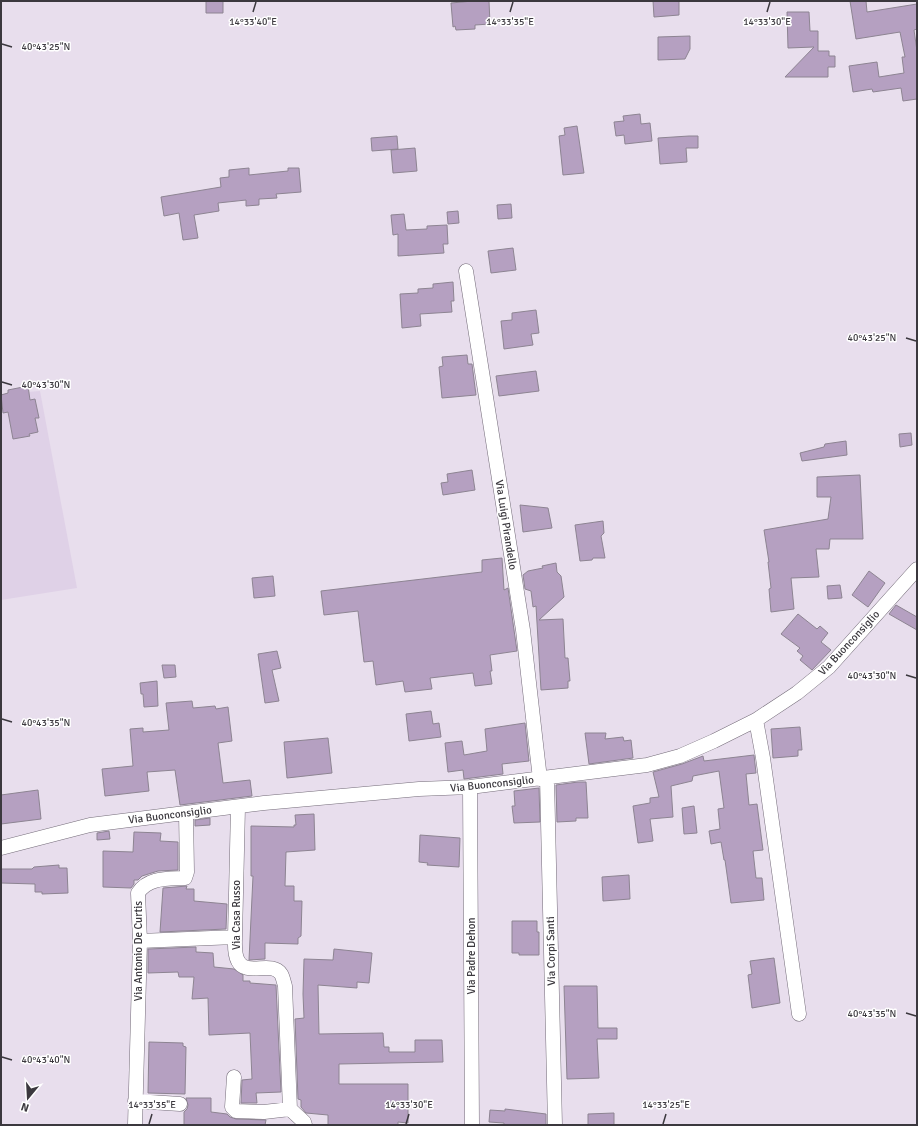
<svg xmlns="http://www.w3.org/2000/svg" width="918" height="1126" font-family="Signika,sans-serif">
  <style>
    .built { fill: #dfd1e7 }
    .building { fill: #b5a0c1; stroke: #8d8492 }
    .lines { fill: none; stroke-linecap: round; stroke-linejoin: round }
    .minor-casing { stroke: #746c79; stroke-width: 15 }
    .minor { stroke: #fff; stroke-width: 14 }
    .ticks { fill: none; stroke: #3b383e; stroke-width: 1.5 }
    .labels { text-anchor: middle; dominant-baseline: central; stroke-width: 3; stroke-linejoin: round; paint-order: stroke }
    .street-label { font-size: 11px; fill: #3b383e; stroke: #fff }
    .ticks-label { font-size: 10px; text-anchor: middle; fill: #3b383e; stroke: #fff; stroke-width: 3; stroke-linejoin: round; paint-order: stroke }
  </style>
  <rect width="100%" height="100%" fill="#e8deed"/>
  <path class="built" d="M 40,391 L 77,588 L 1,600 L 1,394 Z"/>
  <path class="building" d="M 206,1 L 223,1 L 223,13 L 206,13 Z
    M 473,1 L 489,1 L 490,24 L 475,25 L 475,29 L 456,30 L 455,26 L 453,27 L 451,3 Z
    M 653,1 L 679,1 L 679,15 L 654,17 Z
    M 850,1 L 866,1 L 867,12 L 917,4 L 917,29 L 914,30 L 917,51 L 917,99 L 903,101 L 901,88 L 873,92 L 872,89 L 853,92 L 849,66 L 877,62 L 879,77 L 904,73 L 902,57 L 905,57 L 900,32 L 856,39 Z
    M 787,12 L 809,12 L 810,31 L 818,31 L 818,51 L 829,51 L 829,56 L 835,56 L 835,67 L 828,67 L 828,77 L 785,77 L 814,47 L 788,48 Z
    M 690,36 L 690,49 L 685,59 L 658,60 L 658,37 Z
    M 640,114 L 641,124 L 650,123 L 652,141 L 625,144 L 624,135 L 616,136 L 614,122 L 624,121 L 623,116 Z
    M 577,126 L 584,173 L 563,175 L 559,136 L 565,135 L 564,128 Z
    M 397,136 L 398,149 L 372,151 L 371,138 Z
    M 689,136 L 698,136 L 698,148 L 686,148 L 687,162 L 660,164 L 658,138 Z
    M 415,148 L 417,171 L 393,173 L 391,150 Z
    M 249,168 L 249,175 L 288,171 L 288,168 L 299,168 L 301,192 L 276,194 L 277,198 L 259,199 L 259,205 L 246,206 L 246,200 L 218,203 L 219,211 L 194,215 L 198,238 L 183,240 L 179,213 L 164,216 L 161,197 L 221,187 L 220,178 L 229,177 L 229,170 Z
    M 511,204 L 512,218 L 498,219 L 497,205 Z
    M 458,211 L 459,223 L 448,224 L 447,212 Z
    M 404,214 L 406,230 L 427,229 L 427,226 L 447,225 L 448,244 L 443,244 L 444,253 L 398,256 L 398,234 L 393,235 L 391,215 Z
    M 513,248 L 516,270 L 491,273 L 488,251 Z
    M 453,282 L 454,301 L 451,301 L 452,312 L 420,314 L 421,326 L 402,328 L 400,294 L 418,293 L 418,289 L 433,288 L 433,284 Z
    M 536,310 L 539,333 L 531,334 L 533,345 L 504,349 L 501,321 L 512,320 L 512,313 Z
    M 467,355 L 468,364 L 472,364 L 476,395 L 442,398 L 439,367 L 443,366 L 442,357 Z
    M 536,371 L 539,391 L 499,396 L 496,376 Z
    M 28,386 L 30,400 L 35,399 L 39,418 L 35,418 L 38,432 L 29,434 L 30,436 L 13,439 L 8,412 L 3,413 L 1,395 L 8,393 L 8,390 Z
    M 911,433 L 912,445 L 900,447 L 899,434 Z
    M 846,441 L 847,455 L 802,461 L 800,453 L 824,447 L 825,444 Z
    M 472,470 L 475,490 L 443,495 L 441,483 L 448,482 L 447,474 Z
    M 860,475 L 863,539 L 830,539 L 829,549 L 816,549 L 819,577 L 791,578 L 794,609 L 771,612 L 769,589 L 771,588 L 768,562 L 769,562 L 764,530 L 828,519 L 831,497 L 817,497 L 817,477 Z
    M 520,505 L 548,508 L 552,528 L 523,532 Z
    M 603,521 L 604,533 L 601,536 L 605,558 L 593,558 L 592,560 L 580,561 L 575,525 Z
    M 502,558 L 504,590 L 508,588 L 517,651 L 490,655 L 492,671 L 490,671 L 492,684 L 475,686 L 473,673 L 430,678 L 432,689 L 405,692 L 403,681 L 376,685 L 373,661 L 364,662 L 358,611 L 324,615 L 321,591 L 482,572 L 482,560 Z
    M 556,563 L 557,572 L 561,576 L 564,597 L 539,620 L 563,619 L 565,658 L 568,658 L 570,681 L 568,681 L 568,688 L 541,690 L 536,606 L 533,607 L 531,591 L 525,589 L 523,575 L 528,571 L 543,568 L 542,566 Z
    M 869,571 L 885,583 L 868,607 L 852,595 Z
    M 273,576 L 275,596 L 254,598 L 252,578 Z
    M 840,585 L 842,598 L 828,599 L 827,586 Z
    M 896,605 L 917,617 L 917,630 L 889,614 Z
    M 798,614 L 817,629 L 820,626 L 828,633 L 821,642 L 831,650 L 812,670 L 800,660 L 803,656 L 797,651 L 800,648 L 781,634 Z
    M 277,651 L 281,668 L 272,670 L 279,701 L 265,703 L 258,654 Z
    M 162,665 L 175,665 L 176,677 L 164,678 Z
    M 157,681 L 158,706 L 144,707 L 143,694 L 141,694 L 140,683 Z
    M 192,701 L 193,708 L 215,706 L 216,709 L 228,707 L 232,741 L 218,743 L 223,783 L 250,780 L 252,796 L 180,805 L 175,770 L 147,772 L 149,791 L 105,796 L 102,769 L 133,766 L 130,729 L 143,728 L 143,732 L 169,730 L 166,703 Z
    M 431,711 L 433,724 L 439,723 L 441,737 L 409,741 L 406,714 Z
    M 525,723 L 529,761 L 502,764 L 503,774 L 464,779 L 463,770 L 448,772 L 445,743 L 462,741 L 464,755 L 487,751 L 485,729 Z
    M 800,727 L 802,750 L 798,750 L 798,756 L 773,758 L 771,729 Z
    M 585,733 L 606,733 L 605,739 L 623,737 L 624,741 L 631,740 L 633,758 L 589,764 Z
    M 328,738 L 332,773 L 287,778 L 284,742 Z
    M 754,755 L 756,773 L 746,774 L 749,805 L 757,804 L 763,850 L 753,851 L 756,878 L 762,878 L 764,900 L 731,903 L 725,860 L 724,860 L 721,842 L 711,844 L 709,831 L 720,829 L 718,809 L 724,808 L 719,771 L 693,776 L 692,781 L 671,786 L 673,817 L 650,819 L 653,841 L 638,843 L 633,806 L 650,803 L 650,798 L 659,797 L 653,772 L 682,764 L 703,756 L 704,761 Z
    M 578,782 L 586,782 L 588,818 L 576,818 L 576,821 L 557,822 L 556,785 Z
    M 539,788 L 540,822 L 514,823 L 512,806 L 515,806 L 514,791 Z
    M 38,790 L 41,819 L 1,824 L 1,795 Z
    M 694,806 L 697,833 L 684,834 L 682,808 Z
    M 314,814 L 315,850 L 286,852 L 285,886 L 294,886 L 294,901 L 302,901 L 301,936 L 298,938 L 298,944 L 265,943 L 265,959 L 249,960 L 253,876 L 251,876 L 251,826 L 294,827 L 294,825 L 296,825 L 295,815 Z
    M 210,818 L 210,825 L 195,826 L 195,820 Z
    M 109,831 L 110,839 L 97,840 L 97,833 Z
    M 134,832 L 161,833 L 160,841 L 178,842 L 178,870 L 158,871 L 142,876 L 138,880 L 134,880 L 134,884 L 131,888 L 103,887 L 103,851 L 133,852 Z
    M 420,835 L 460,838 L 459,867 L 427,865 L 428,863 L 419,862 Z
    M 59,865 L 59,868 L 67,868 L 68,893 L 42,894 L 42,892 L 35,892 L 35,884 L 1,883 L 1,869 L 32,869 L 34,867 Z
    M 629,875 L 630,899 L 603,901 L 602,877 Z
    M 187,886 L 186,889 L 194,889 L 194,901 L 227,904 L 226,929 L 160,932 L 163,888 Z
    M 512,921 L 537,921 L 537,932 L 539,932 L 539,955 L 519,955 L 519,953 L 512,953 Z
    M 196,947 L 196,952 L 213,953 L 214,967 L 234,969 L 243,975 L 243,981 L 250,981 L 250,983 L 276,985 L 281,1092 L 256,1093 L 257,1103 L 241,1103 L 242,1080 L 252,1079 L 250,1033 L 209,1035 L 208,998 L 192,999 L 194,977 L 179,977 L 178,972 L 148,973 L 148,949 Z
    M 334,949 L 372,953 L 369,983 L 357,982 L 357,988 L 318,985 L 319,1034 L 383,1033 L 384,1047 L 389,1047 L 389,1052 L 415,1052 L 415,1040 L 442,1040 L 443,1062 L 339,1064 L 339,1084 L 408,1084 L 408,1123 L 398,1122 L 398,1125 L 328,1125 L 328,1115 L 306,1113 L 301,1107 L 301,1100 L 298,1099 L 295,1019 L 304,1018 L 303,994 L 304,959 L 333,960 Z
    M 774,958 L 780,1003 L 752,1008 L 748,975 L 752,974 L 750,961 Z
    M 564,986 L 597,986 L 598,1028 L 617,1028 L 617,1039 L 597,1039 L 599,1078 L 567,1079 Z
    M 149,1042 L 183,1043 L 183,1046 L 186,1047 L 185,1094 L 148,1093 Z
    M 186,1098 L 211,1098 L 211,1112 L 227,1114 L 230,1117 L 236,1119 L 266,1120 L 265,1125 L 184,1125 L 184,1112 L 187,1109 L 188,1105 Z
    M 505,1109 L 546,1114 L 546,1125 L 504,1125 L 504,1123 L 489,1122 L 490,1110 L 505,1111 Z
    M 614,1113 L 614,1125 L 588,1125 L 588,1114 Z"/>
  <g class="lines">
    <defs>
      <path id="minor" d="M 466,271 L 523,630 L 540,779
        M 756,720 L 763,758 L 799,1014
        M 547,778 L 555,1125
        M 470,787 L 472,1125
        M 238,807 L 235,937 C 235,944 234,954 238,961 C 246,977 272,960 281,974 C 283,977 284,983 285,986 L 290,1109 L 304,1122 L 305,1125
        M 1,848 L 90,825 L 264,803 L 419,789 L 470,787 L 647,765 L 680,756 L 714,741 L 756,720 L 797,693 L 829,667 L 917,569
        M 140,941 L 235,937
        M 234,1077 L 232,1107 L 236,1111 L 264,1112 L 290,1109
        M 135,1101 L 180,1104
        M 135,1125 L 140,941 L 138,893 C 148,877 168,879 185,878 L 187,872 L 186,813"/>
    </defs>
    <use href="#minor" class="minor-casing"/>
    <use href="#minor" class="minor"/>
  </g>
  <path class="ticks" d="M 253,12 L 256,2M 510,12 L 513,2M 767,12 L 770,2M 2,44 L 12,47M 906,338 L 916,341M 2,382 L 12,385M 906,675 L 916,678M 2,719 L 12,722M 906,1013 L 916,1016M 2,1057 L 12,1060M 149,1124 L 152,1114M 406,1124 L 409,1114M 663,1124 L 666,1114"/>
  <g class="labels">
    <g class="street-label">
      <text transform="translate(506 525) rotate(81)">Via Luigi Pirandello</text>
      <text transform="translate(849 643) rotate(-47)">Via Buonconsiglio</text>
      <text transform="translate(492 784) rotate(-6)">Via Buonconsiglio</text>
      <text transform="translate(170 815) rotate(-7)">Via Buonconsiglio</text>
      <text transform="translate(236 915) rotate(-90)">Via Casa Russo</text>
      <text transform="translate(138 951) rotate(-90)">Via Antonio De Curtis</text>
      <text transform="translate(551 951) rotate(-91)">Via Corpi Santi</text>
      <text transform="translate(471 956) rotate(-90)">Via Padre Dehon</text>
    </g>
  </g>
  <g class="ticks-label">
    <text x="253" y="25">14°33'40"E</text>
    <text x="510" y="25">14°33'35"E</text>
    <text x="767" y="25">14°33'30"E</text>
    <text x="46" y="50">40°43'25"N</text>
    <text x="872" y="341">40°43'25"N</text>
    <text x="46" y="388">40°43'30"N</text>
    <text x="872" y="679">40°43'30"N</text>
    <text x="46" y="726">40°43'35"N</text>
    <text x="872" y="1017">40°43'35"N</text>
    <text x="46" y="1063">40°43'40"N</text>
    <text x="152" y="1108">14°33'35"E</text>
    <text x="409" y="1108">14°33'30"E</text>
    <text x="666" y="1108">14°33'25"E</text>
  </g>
  <rect width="918" height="1126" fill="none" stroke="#3b383e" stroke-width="4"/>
  <g transform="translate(28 1098) rotate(198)" stroke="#ffffff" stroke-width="3" paint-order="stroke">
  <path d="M0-3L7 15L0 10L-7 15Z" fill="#3b383e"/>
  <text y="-6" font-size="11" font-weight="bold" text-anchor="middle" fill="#3b383e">N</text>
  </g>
</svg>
